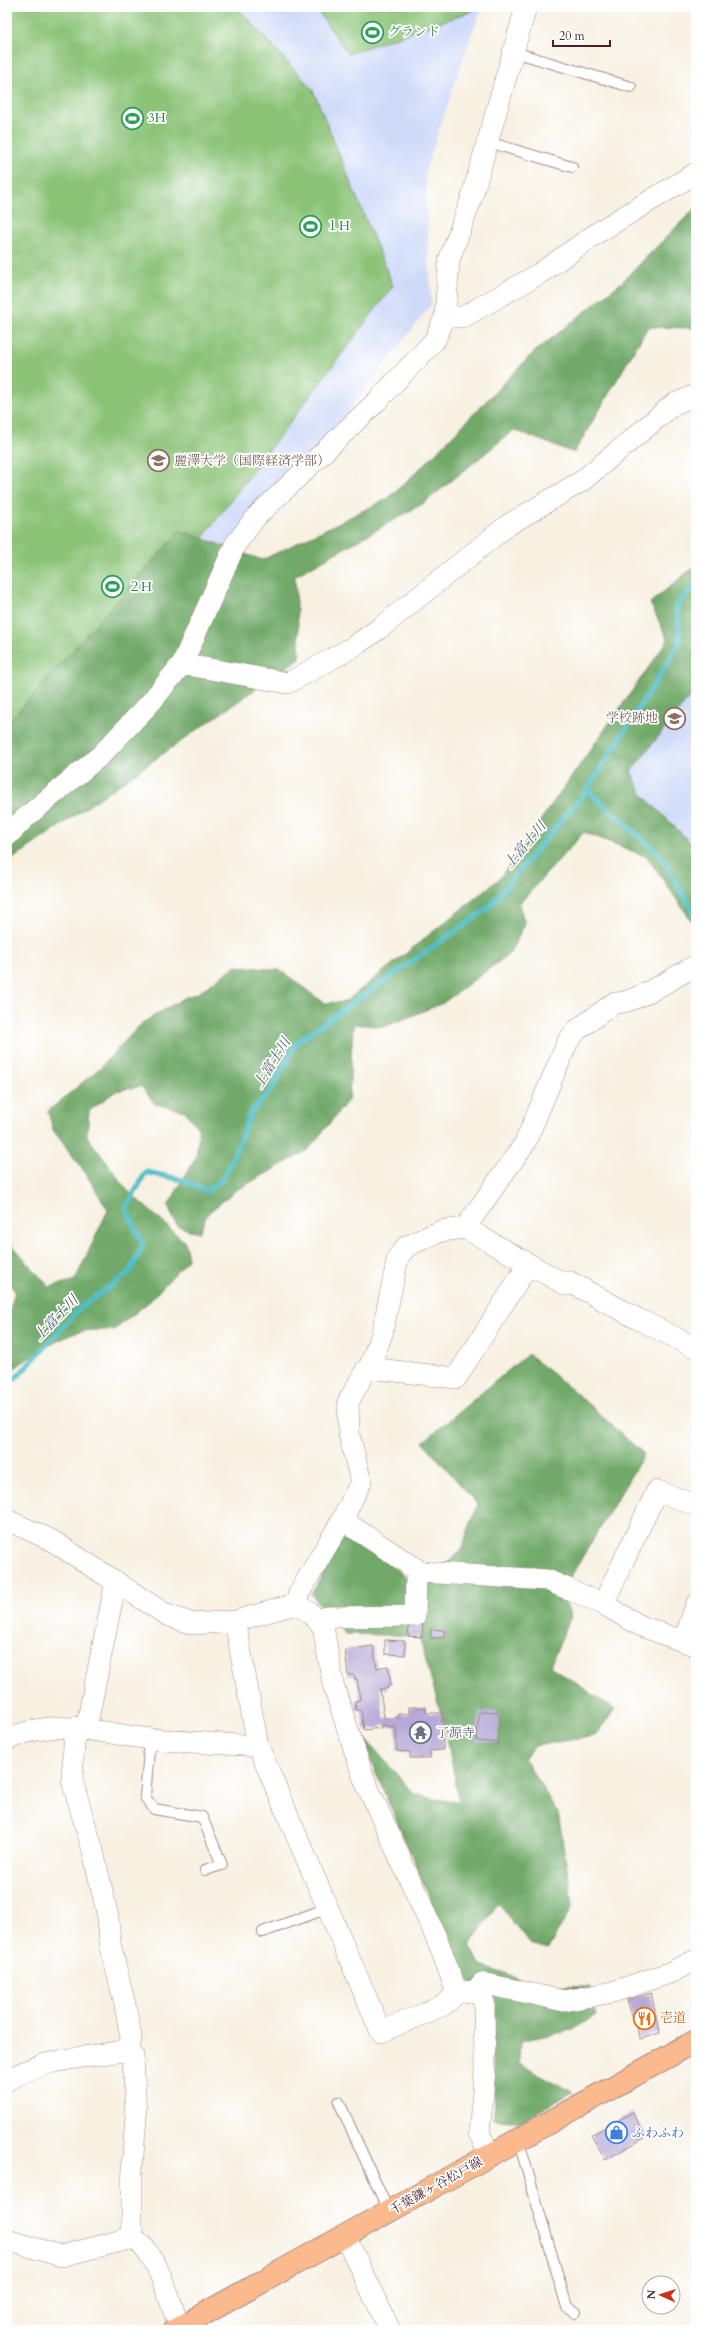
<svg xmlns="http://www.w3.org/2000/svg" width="703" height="2337" font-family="Cardo,'Noto Serif JP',serif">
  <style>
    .built { fill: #cfdaf9 }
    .green { fill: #8bc377; stroke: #6a7151 }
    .forest { fill: #70a968; stroke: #5d644a }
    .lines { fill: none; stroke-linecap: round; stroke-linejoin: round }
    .stream { stroke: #51bfc6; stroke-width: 5.5 }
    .building { fill: #b6a8d7 }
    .lane-casing { stroke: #a18886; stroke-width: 12 }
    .street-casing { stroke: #a18886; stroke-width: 22 }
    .primary-casing { stroke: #a18886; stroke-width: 24 }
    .lane { stroke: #fff; stroke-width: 10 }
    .street { stroke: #fff; stroke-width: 21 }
    .primary { stroke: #fbba8d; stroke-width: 22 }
    .labels { text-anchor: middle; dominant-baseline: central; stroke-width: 3.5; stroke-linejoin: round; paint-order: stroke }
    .leisure-label { font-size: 13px; fill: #27864d; stroke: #fff; text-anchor: start }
    .education-label { font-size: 13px; fill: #785e54; stroke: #fff; text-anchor: start }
    .worship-label { font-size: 13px; fill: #5b616d; stroke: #fff; text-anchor: start }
    .food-label { font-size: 13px; fill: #c56008; stroke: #fff; text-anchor: start }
    .shop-label { font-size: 13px; fill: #366cbe; stroke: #fff; text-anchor: start }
    .street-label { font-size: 13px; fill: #4a1f2b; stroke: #fff }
    .water-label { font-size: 14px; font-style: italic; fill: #4d5f69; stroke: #fff }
  </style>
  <rect width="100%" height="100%" fill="#fff"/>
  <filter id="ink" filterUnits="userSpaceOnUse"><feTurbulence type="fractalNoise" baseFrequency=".025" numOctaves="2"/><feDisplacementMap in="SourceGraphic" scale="8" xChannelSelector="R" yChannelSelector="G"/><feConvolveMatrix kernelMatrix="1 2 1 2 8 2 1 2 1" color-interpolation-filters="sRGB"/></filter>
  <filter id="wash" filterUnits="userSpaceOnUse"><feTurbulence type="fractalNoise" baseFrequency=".012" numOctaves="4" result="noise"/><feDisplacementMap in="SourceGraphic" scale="16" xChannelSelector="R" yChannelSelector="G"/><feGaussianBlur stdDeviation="0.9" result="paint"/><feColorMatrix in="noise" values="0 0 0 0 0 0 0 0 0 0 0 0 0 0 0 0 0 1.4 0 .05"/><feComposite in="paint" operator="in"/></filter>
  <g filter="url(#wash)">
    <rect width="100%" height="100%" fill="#f8f1e2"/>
    <path class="built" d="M 7,7 L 483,7 L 471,35 L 425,172 L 431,305 L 189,616 Z
      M 696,648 L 696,895 L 608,788 Z"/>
    <path class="green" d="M 7,7 L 237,7 L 313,90 L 393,286 L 167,585 L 7,757 Z
      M 315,7 L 474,7 L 473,11 L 348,54 Z"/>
    <path class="forest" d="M 696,207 L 696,328 L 648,327 L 574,453 L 514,430 L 424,503 L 295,576 L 300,658 L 7,863 L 7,724 L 180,530 L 262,560 L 387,499 L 425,464 L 532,354 L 622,282 Z
      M 696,565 L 696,689 L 631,771 L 642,794 L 696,848 L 696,927 L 647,857 L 584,832 L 519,904 L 525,924 L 509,954 L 443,1003 L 384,1027 L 353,1024 L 349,1099 L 308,1150 L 235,1191 L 207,1214 L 199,1233 L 177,1226 L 168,1206 L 196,1157 L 199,1130 L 185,1111 L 155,1104 L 141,1086 L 116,1091 L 89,1111 L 87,1136 L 128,1191 L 185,1242 L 188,1259 L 150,1301 L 114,1330 C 101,1330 86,1329 73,1334 C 54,1341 23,1361 7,1374 L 7,1321 L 15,1291 L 7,1281 L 7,1239 L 49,1287 L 75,1280 L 108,1210 L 86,1174 L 53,1130 L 48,1111 L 100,1068 L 142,1023 L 184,998 L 198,993 L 236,966 L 280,970 L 324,1003 L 345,1002 L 499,879 L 668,640 L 650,603 Z
      M 528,1354 L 577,1394 L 644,1454 L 561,1593 L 571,1616 L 550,1666 L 615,1709 L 595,1736 L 535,1746 L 524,1758 L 558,1813 L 573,1905 L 548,1949 L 530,1944 L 498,1903 L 470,1945 L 481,1966 L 539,1986 L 591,1987 L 596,2015 L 573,2030 L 520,2041 L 519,2064 L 573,2092 L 520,2122 L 494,2119 L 492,2004 L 463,1975 L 357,1729 L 414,1794 L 438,1800 L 459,1801 L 445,1728 L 419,1636 L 345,1634 L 311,1594 L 348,1532 L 419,1587 L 460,1552 L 478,1505 L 423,1442 Z"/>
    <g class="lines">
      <path class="stream" d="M 587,790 L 680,643 L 677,604 L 696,585
        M 7,1385 L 20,1374 L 81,1307 L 130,1272 L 143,1245 L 126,1208 L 146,1172 L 179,1179 L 208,1191 L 225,1177 L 251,1112 L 271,1091 L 297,1042 L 487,909 L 587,790 L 661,856 L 696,916"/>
    </g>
    <g id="blocks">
      <path class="building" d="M 409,1621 L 423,1621 L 422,1637 L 408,1636 Z
        M 431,1629 L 444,1630 L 444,1638 L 431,1638 Z
        M 385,1640 L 405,1641 L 405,1655 L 385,1654 Z
        M 373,1646 L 377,1668 L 388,1666 L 391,1685 L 387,1686 L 387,1689 L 380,1689 L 384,1718 L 398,1718 L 398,1714 L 409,1714 L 409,1707 L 426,1707 L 426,1713 L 442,1713 L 443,1750 L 430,1751 L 430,1758 L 410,1758 L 410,1752 L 397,1751 L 396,1726 L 386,1727 L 386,1725 L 381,1725 L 381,1728 L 364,1730 L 361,1710 L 356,1710 L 355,1701 L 360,1700 L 357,1679 L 355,1679 L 354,1675 L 348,1675 L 345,1650 Z
        M 485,1711 L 497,1712 L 497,1715 L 500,1716 L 498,1743 L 477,1741 L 479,1712 L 485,1713 Z
        M 651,1993 L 660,2033 L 640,2039 L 627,2000 Z
        M 633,2112 L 646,2137 L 605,2160 L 591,2135 Z"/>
    </g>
  </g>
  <g filter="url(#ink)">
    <use href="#blocks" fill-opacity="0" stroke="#a18886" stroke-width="1"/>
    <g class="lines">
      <defs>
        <path id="lane" d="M 514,52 L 631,87
          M 488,142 L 572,167
          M 150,1738 L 145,1797 L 154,1809 L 202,1817 L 222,1865 L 205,1870
          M 263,1932 L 328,1908
          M 339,2102 L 389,2212
          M 518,2139 L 567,2307 L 575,2312"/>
        <path id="street" d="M 445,317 L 463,317 L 539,274 L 600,231 L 696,173
          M 182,664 L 288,683 L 353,647 L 380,628 L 508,525 L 582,481 L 674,404 L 696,395
          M 7,836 L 25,818 L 101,755 L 151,702 L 182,664 L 235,545 L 256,517 L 377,401 L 435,340 L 445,317 L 449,260 L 471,200 L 526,7
          M 465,1228 L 525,1143 L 568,1041 L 577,1030 L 614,1003 C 633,1005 678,975 696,965
          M 528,1265 L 456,1378 L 369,1368 L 382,1334 L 398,1257 L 407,1246 L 441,1231 L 465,1228 L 566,1285 L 570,1282 L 638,1319 L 696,1348
          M 7,1520 L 51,1540 L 167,1615 L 193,1624 L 235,1621 L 296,1604 L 309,1612 L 323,1626 L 333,1684 L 364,1779 L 439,1944 L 457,1993
          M 342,1520 L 421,1572 L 547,1580 L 603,1604 L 641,1626 L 696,1646
          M 296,1604 L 299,1593 L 342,1520 L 361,1482 L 349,1434 L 348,1402 L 366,1370 L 369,1368
          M 603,1604 L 657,1491 L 696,1505
          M 235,1621 L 258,1746 L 381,2032 L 444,2005 L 457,1993 L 476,1990 L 482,1983 L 564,2001 L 613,1992 L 669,1973 L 696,1960
          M 319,1622 L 326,1617 L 415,1616 L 416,1580 L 421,1572
          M 684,1641 L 696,1605
          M 75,1727 L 72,1780 L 93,1851 L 108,1917 L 110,1943 L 125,2005 L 131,2037 L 129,2050 L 133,2056 L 136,2117 L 132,2168 L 132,2238
          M 86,1729 L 116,1581
          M 7,1740 C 56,1715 100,1734 151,1739 C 186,1742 222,1744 258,1746
          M 476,1990 L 484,2002 L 485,2070 L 479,2133 L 490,2155
          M 7,2081 C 41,2058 90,2057 129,2050
          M 345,2236 L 390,2330
          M 7,2240 L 61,2256 L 132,2238 C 157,2250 170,2303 180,2328"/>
        <path id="primary" d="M 175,2330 L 696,2041"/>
      </defs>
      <use href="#lane" class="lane-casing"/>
      <use href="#street" class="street-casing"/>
      <use href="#primary" class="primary-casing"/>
      <use href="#lane" class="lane"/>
      <use href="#street" class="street"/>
      <use href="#primary" class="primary"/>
    </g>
  </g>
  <defs>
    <symbol id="stadium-ring" viewBox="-11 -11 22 22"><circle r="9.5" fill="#fff" stroke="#2e9e5b" stroke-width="1.5"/><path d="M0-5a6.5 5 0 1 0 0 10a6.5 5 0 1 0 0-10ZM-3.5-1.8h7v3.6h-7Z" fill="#2e9e5b"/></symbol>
    <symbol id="university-ring" viewBox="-11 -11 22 22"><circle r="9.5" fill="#fff" stroke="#8d6e63" stroke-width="1.5"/><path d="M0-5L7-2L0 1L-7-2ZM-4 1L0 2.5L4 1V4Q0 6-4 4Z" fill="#8d6e63"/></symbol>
    <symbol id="school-ring" viewBox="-11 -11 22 22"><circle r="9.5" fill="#fff" stroke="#8d6e63" stroke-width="1.5"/><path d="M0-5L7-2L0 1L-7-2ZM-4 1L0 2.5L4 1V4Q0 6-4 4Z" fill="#8d6e63"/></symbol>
    <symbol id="temple-ring" viewBox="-11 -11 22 22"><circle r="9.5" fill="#fff" stroke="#6b7280" stroke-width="1.5"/><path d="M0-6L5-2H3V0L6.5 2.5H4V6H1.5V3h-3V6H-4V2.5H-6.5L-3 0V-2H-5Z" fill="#6b7280"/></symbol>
    <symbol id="restaurant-ring" viewBox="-11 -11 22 22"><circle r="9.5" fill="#fff" stroke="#e8710a" stroke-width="1.5"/><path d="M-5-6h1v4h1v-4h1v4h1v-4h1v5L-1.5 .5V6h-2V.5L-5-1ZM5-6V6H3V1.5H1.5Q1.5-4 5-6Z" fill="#e8710a"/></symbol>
    <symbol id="shop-ring" viewBox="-11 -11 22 22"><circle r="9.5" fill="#fff" stroke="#3f7fe0" stroke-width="1.5"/><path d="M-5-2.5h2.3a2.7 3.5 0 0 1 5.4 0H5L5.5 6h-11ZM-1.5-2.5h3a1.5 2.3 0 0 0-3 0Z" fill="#3f7fe0"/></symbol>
  </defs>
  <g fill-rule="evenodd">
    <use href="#stadium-ring" x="360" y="20" width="25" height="25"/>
    <use href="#stadium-ring" x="120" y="106" width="25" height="25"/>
    <use href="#stadium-ring" x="298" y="214" width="25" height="25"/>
    <use href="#university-ring" x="146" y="448" width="25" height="25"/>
    <use href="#stadium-ring" x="100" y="574" width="25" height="25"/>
    <use href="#school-ring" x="662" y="706" width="25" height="25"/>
    <use href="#temple-ring" x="408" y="1720" width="25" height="25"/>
    <use href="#restaurant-ring" x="632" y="2006" width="25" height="25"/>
    <use href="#shop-ring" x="604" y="2120" width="25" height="25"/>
  </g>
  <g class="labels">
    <g class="leisure-label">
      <text x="388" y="32">グランド</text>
      <text x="148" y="118">3H</text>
      <text x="326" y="226">１H</text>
      <text x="128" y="587">２H</text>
    </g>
    <g class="education-label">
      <text x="174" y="461">麗澤大学（国際経済学部）</text>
      <text x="658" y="718" text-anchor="end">学校跡地</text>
    </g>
    <g class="worship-label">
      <text x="436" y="1733">了源寺</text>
    </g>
    <g class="food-label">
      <text x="660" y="2018">壱道</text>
    </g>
    <g class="shop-label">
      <text x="632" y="2133">ふわふわ</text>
    </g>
    <g class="street-label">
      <text transform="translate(436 2186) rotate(-29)">千葉鎌ヶ谷松戸線</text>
    </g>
    <g class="water-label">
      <text transform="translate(525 845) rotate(-50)">上富士川</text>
      <text transform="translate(272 1063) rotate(-58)">上富士川</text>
      <text transform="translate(56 1318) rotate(-46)">上富士川</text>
    </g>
  </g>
  <rect width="703" height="2337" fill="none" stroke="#fff" stroke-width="24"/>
  <g transform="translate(661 2295) rotate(273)"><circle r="19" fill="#ffffff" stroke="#b7a5aa"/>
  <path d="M0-3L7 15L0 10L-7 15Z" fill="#c8321e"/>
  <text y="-6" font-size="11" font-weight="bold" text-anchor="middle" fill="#4a1f2b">N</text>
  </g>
  <path d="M553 40v6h57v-6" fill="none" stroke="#4a1f2b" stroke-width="2"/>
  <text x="559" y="40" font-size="12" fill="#4a1f2b" stroke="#ffffff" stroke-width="3" paint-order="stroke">20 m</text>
</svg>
